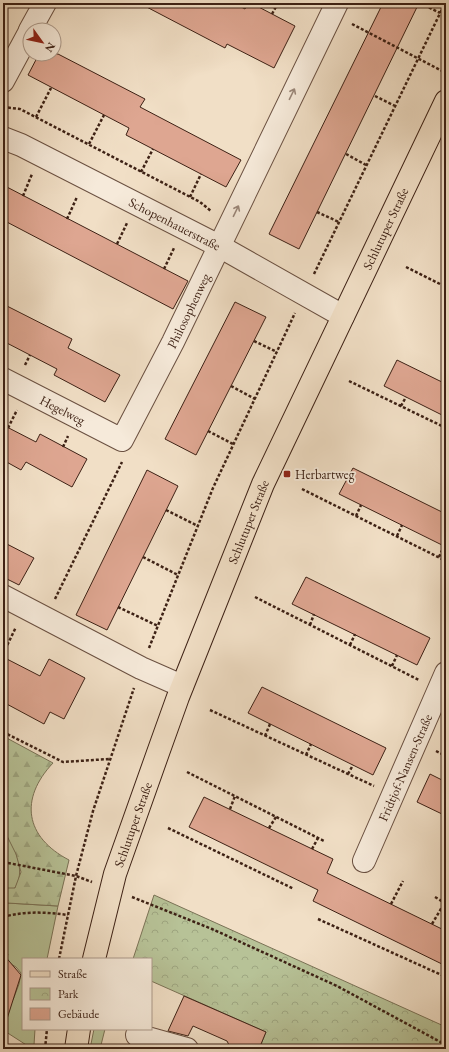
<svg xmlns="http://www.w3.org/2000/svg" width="449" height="1052" font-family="'EB Garamond',serif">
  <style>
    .grass { fill: #b7c297; stroke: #7a7256 }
    .forest { fill: url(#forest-firs); stroke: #7a7256 }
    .park { fill: url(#park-crowns); stroke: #7a7256 }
    .building { fill: #dea691; stroke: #3d2115 }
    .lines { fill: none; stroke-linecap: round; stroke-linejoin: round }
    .minor-casing { stroke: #6a5041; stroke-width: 24 }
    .major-casing { stroke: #3d2115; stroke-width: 24 }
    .path { stroke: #3d2115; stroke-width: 2.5; stroke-dasharray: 3 2; stroke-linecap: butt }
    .minor { stroke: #f6eada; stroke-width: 22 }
    .major { stroke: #f1dfc6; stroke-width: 22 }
    .oneway { stroke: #9a8678 }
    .poi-dot { fill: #8f2418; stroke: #f6eada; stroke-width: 1.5 }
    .labels { text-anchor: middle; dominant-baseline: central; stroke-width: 3.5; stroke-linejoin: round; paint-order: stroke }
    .street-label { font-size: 13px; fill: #3d2115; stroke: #f6eada }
    .poi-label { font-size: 13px; fill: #3d2115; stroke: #f6eada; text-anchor: start }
  </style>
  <defs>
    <pattern id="forest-firs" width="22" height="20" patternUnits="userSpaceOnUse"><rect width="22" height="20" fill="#b7c297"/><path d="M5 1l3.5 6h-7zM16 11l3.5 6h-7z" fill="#9ea681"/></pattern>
    <pattern id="park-crowns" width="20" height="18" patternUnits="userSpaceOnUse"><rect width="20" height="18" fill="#b7c297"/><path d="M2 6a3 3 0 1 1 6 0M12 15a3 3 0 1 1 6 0" fill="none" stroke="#9ea681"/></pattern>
  </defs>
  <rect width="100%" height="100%" fill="#f1dfc6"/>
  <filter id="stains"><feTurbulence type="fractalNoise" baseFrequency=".005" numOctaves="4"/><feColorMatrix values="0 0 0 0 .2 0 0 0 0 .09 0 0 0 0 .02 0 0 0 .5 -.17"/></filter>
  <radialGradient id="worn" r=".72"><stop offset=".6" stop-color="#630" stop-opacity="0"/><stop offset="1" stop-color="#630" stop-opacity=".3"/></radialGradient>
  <path class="grass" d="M 3,828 C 13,845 27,869 15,888 L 3,894 Z
    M 3,899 L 7,903 L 58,906 L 47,959 L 23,959 L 23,1029 L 35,1029 L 34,1045 L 31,1048 L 3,1030 L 3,1003 L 13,1000 L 19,984 L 21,973 L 16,967 L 6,961 L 8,954 L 5,953 L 6,942 L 3,941 Z
    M 94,1029 L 105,1029 L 100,1049 L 90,1049 Z"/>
  <path class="forest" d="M 3,736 L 53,763 C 19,799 25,837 69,860 L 58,906 L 7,903 L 3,899 L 3,893 L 7,888 L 15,888 L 21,872 L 16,854 L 3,828 Z"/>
  <path class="park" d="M 154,895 L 446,1027 L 446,1049 L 259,1049 L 266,1032 L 151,981 L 151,959 L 133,959 Z"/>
  <path class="building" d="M 139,3 L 234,3 L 245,9 L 248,3 L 251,3 L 295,26 L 274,68 L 227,44 L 225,48 Z
    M 383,3 L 419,3 L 299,249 L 269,234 Z
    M 39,54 L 58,54 L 145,99 L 140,107 L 241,160 L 226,187 L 126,135 L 129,128 L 28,75 Z
    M 3,185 L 188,281 L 173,309 L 3,220 Z
    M 235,302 L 266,317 L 196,455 L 165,439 Z
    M 3,304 L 72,339 L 68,348 L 120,375 L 105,402 L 54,375 L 57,369 L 3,341 Z
    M 397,360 L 446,384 L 446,417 L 384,386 Z
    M 3,425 L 36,442 L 40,434 L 87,459 L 72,487 L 26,462 L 21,470 L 3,460 Z
    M 353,468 L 446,514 L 446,547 L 339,494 Z
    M 147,470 L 178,486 L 107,630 L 76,615 Z
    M 3,542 L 34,558 L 19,585 L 3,577 Z
    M 306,577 L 430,638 L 417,665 L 292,604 Z
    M 3,657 L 40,676 L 49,659 L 85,678 L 64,719 L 50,712 L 44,724 L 3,702 Z
    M 262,687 L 386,748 L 373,775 L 248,713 Z
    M 430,774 L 446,782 L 446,805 L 442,814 L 417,802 Z
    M 204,797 L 333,859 L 327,873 L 446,931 L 446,966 L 313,901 L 318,890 L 189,827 Z
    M 3,954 L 21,975 L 6,1022 L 3,1022 Z
    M 184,996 L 266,1032 L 259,1049 L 231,1049 L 227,1041 L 193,1026 L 188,1036 L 168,1031 Z"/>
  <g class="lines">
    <defs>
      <g id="minor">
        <path d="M 30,30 L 45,3"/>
        <path d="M 3,81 L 30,31"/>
        <path id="s1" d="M 3,138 L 21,145 L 219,246 L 343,316"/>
        <path id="s2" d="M 3,379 L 122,440 L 173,342 L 337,3"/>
        <path d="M 3,596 L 141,668 L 182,686"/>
        <path id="s3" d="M 364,861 L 446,673"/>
        <path d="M 137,1035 L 187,1049"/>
      </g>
      <g id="major">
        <path id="s4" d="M 94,959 L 115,874 L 159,750 L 178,697 L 263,484 L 446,101"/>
        <path d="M 76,1049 L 79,1029"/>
      </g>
    </defs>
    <use href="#minor" class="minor-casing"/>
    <use href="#major" class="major-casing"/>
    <path class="path" d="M 420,3 L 440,13
      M 272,14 L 278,3
      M 352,24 L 446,73
      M 375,96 L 395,106
      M 3,107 L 20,109 L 200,202 L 211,211
      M 36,117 L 51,88
      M 89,144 L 104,115
      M 346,154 L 366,165
      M 141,172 L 153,149
      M 23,196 L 32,174
      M 190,197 L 201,174
      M 317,212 L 339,222
      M 67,219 L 77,197
      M 117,244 L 127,223
      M 406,267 L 446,287
      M 164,269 L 174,248
      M 314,274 L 445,3
      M 254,341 L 277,352
      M 25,365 L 30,355
      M 349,381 L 446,428
      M 231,386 L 255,399
      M 401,406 L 406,397
      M 442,426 L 446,417
      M 8,428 L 17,410
      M 208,431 L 233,444
      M 63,447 L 68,436
      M 302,489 L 446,561
      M 166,510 L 198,526
      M 356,516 L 361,505
      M 397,536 L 402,525
      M 143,557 L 178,575
      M 439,557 L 444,546
      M 255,597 L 419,680
      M 55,599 L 122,462
      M 118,607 L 158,626
      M 310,625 L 314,614
      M 350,645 L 355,634
      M 149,648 L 213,488 L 295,313
      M 3,654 L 16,627
      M 392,666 L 397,655
      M 210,710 L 374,786
      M 3,732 L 63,762 L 109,759
      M 265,736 L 270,724
      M 436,751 L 446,756
      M 306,755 L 311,744
      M 187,772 L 324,841
      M 348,774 L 353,765
      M 230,809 L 235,796
      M 168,828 L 294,889
      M 269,828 L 276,817
      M 312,849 L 318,838
      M 3,862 L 76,876 L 92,882
      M 132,897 L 212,929 L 337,986 L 446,1045
      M 435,897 L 445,903
      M 391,904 L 403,881
      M 3,917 C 25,911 46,912 68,915
      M 318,919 L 446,977
      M 432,924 L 445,902
      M 59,959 L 76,876 L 93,811 L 134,688
      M 45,1049 L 47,1029"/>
    <use href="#minor" class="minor"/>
    <use href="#major" class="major"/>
  </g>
  <defs><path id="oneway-shaft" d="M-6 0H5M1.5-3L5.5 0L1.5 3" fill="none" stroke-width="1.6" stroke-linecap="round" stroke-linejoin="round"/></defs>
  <g class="oneway">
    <use href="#oneway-shaft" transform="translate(292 94) rotate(-64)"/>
    <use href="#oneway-shaft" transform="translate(236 211) rotate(-64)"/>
  </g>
  <rect class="poi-dot" x="283" y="470" width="8" height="8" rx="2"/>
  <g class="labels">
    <g class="street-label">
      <text stroke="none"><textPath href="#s1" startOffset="192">Schopenhauerstraße</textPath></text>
      <text stroke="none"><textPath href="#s4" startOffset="788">Schlutuper Straße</textPath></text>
      <text stroke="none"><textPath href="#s2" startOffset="279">Philosophenweg</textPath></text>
      <text stroke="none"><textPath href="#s2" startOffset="67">Hegelweg</textPath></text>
      <text stroke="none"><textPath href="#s4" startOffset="464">Schlutuper Straße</textPath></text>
      <text stroke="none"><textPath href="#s3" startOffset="102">Fridtjof-Nansen-Straße</textPath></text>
      <text stroke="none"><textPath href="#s4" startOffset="140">Schlutuper Straße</textPath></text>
    </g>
    <g class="poi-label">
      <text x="295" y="474">Herbartweg</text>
    </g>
  </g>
  <rect width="449" height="1052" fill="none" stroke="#f1dfc6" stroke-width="16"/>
  <rect x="4" y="4" width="441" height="1044" fill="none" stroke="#3d2115" stroke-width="2"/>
  <rect x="8" y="8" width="433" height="1036" fill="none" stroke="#3d2115"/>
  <rect x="22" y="958" width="130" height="72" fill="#f6eada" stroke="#ac9a8b"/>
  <rect x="30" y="971" width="20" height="6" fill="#f1dfc6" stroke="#ac9a8b"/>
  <text x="58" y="978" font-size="12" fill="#3d2115">Straße</text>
  <rect x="30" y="988" width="20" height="12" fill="url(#park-crowns)" stroke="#ac9a8b"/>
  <text x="58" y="998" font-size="12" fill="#3d2115">Park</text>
  <rect x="30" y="1008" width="20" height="12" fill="#dea691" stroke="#ac9a8b"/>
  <text x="58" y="1018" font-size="12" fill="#3d2115">Gebäude</text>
  <g transform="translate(42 42) rotate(123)"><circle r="19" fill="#f6eada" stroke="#ac9a8b"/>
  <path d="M0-3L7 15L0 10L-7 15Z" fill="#8f2418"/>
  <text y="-6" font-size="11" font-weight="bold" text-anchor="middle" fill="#3d2115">N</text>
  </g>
  <rect width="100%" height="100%" filter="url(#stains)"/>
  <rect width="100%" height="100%" fill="url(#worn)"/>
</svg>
